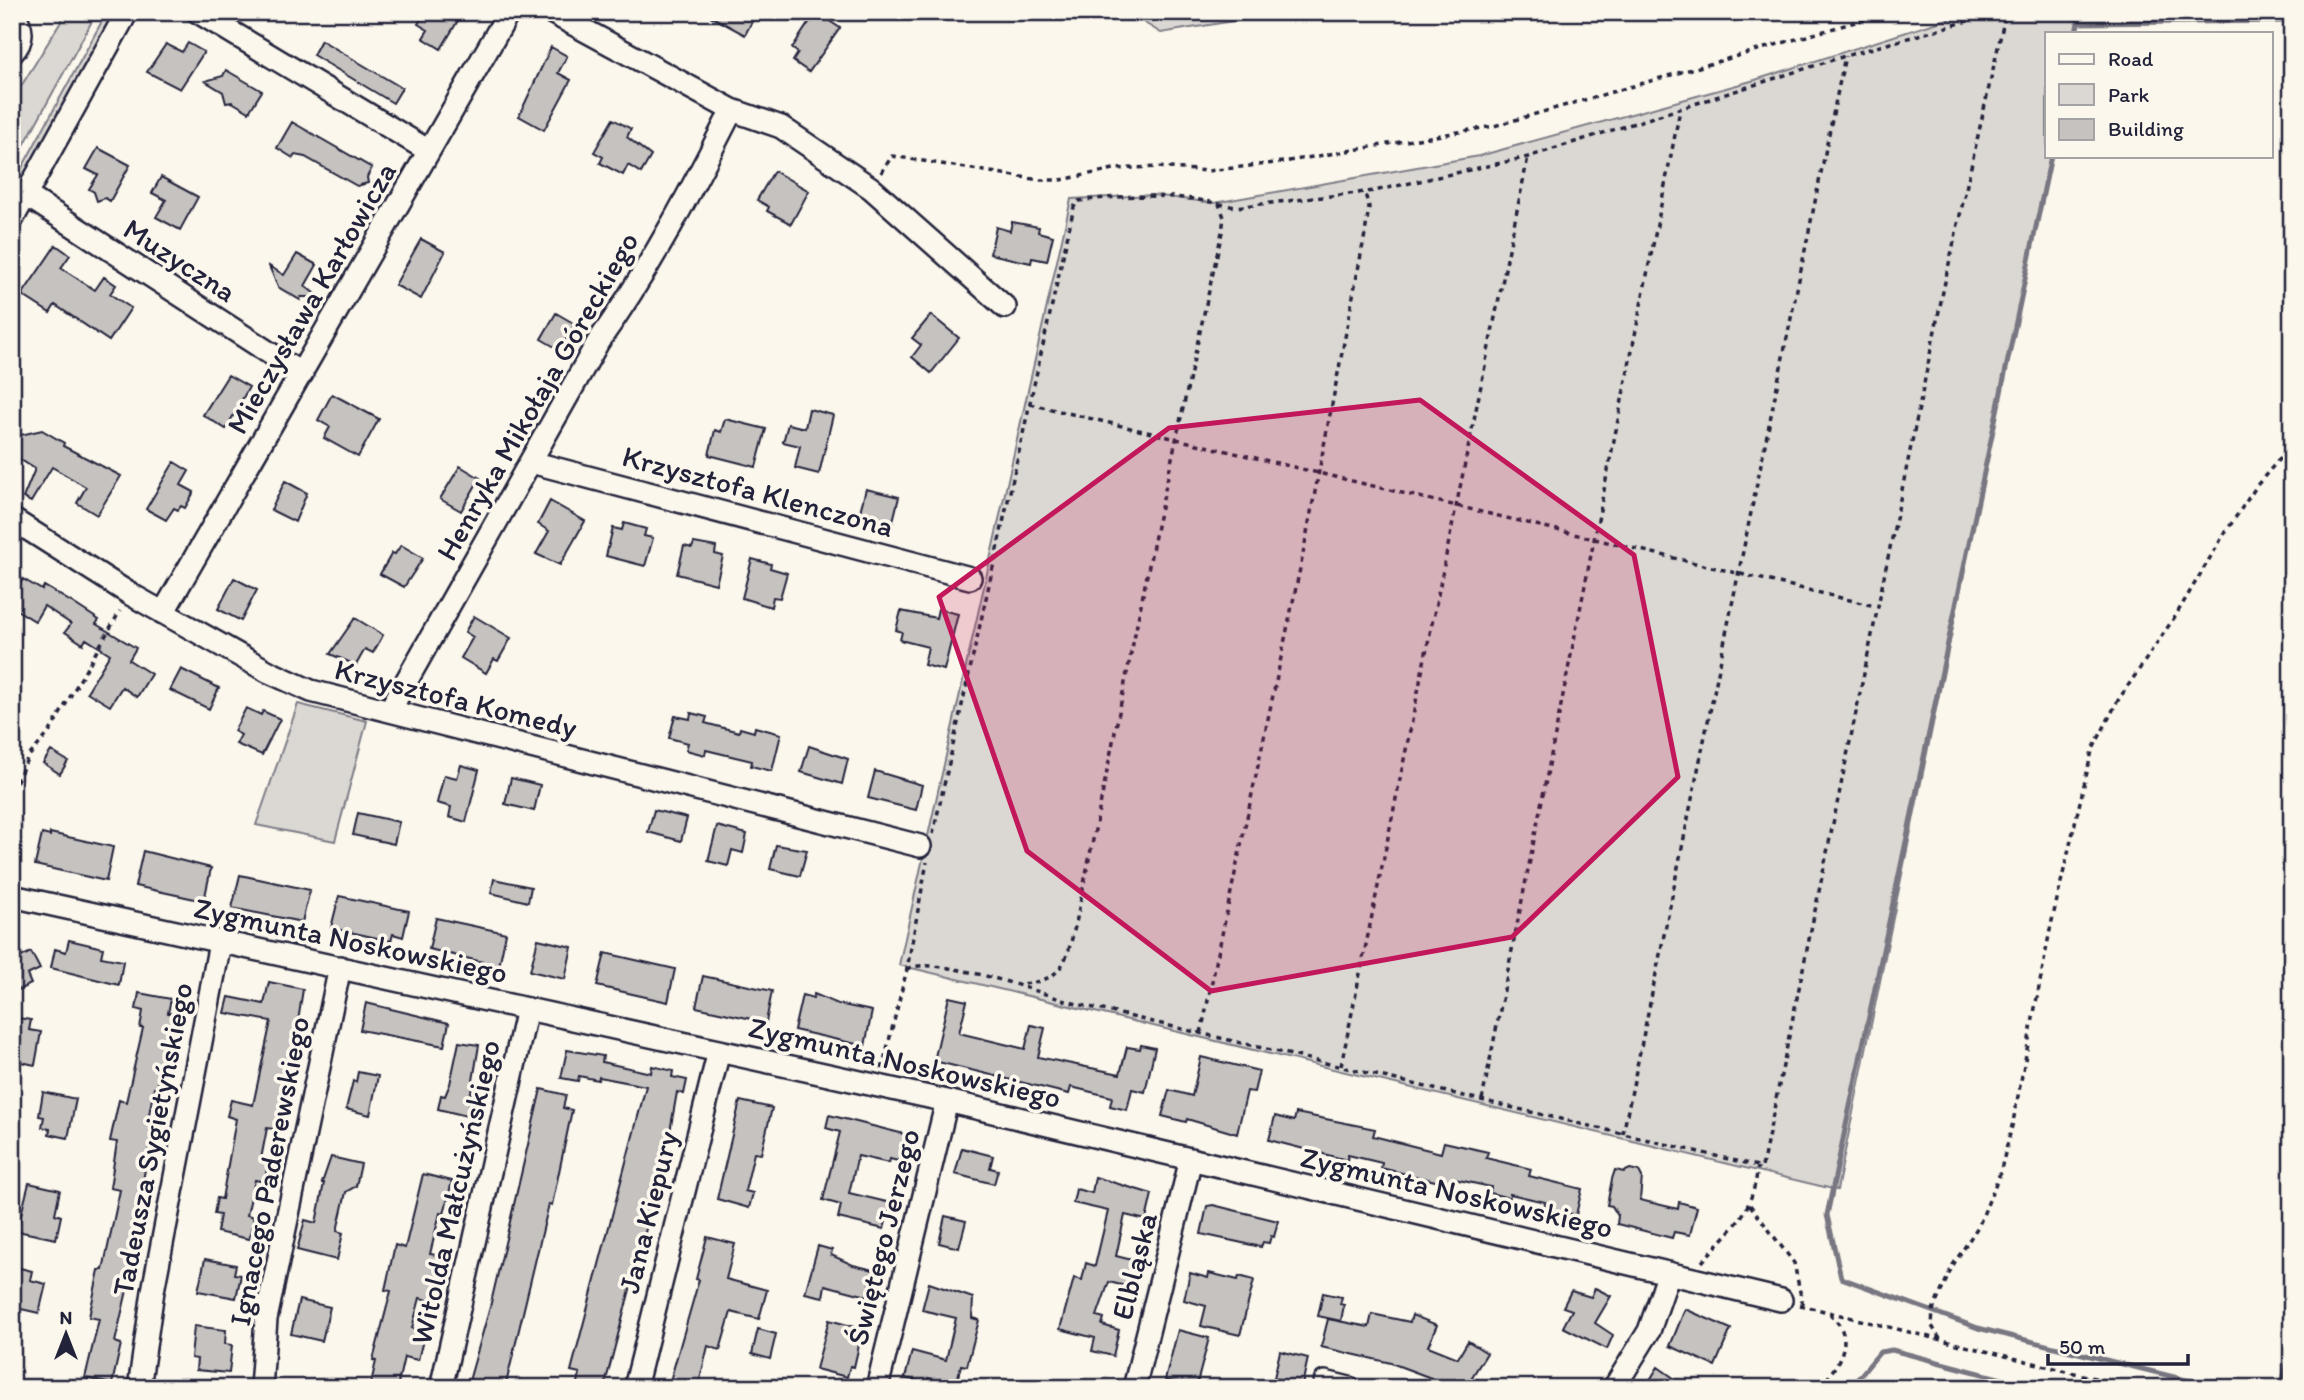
<svg xmlns="http://www.w3.org/2000/svg" width="2304" height="1400" font-family="Itim,sans-serif">
  <style>
    .green { fill: #dbd8d3; stroke: #7e7d87; stroke-width: 2 }
    .lines { fill: none; stroke-linecap: round; stroke-linejoin: round }
    .stream { stroke: #787681; stroke-width: 5 }
    .building { fill: #c6c2c0; stroke: #22223b; stroke-width: 2 }
    .minor-casing { stroke: #22223b; stroke-width: 26 }
    .path { stroke: #22223b; stroke-width: 3.5; stroke-dasharray: 5 5; stroke-linecap: butt }
    .minor { stroke: #fbf7ec; stroke-width: 21 }
    .marked { fill: #c2185b; fill-opacity: 0.2; stroke: #c2185b; stroke-width: 5; stroke-linejoin: round }
    .labels { text-anchor: middle; dominant-baseline: central; stroke-width: 7; stroke-linejoin: round; paint-order: stroke }
    .street-label { font-size: 30px; fill: #22223b; stroke: #fbf7ec }
  </style>
  <rect width="100%" height="100%" fill="#fbf7ec"/>
  <filter id="ink" filterUnits="userSpaceOnUse"><feTurbulence type="fractalNoise" baseFrequency=".0143" numOctaves="2"/><feDisplacementMap in="SourceGraphic" scale="14" xChannelSelector="R" yChannelSelector="G"/><feConvolveMatrix kernelMatrix="1 2 1 2 8 2 1 2 1" color-interpolation-filters="sRGB"/></filter>
  <g filter="url(#ink)">
    <path class="green" d="M 67,12 L 97,12 L 12,167 L 12,101 Z
      M 107,12 L 117,12 L 12,203 L 12,186 Z
      M 1127,12 L 1287,12 L 1161,33 Z
      M 1970,12 L 2044,12 L 2078,20 L 2075,33 L 2047,33 L 2047,156 L 2050,156 L 1837,1190 L 899,965 L 1071,199 L 1153,195 L 1214,203 L 1479,156 L 1755,80 Z
      M 298,704 L 367,721 L 335,841 L 256,825 Z"/>
    <g class="lines">
      <path class="stream" d="M 2076,33 L 2078,23 L 2292,21
        M 2051,156 L 1827,1215 L 1841,1278 L 1978,1328 L 2218,1388
        M 1850,1388 L 1880,1352 L 1892,1350 L 2036,1388
        M 2281,1388 L 2292,1343"/>
    </g>
    <path class="building" d="M 425,12 L 463,12 L 441,49 L 423,38 L 428,30 L 418,24 Z
      M 703,12 L 757,12 L 745,35 Z
      M 816,12 L 840,28 L 809,72 L 793,61 L 798,53 L 792,48 Z
      M 321,40 L 402,88 L 393,103 L 313,55 Z
      M 188,43 L 204,52 L 180,89 L 147,72 L 166,44 L 182,52 Z
      M 551,47 L 567,56 L 558,73 L 571,80 L 544,130 L 519,116 Z
      M 226,70 L 262,91 L 249,112 L 232,102 L 226,103 L 223,92 L 205,81 L 223,76 Z
      M 613,119 L 631,129 L 627,137 L 651,156 L 641,173 L 628,165 L 623,175 L 600,163 L 603,157 L 594,152 Z
      M 292,122 L 372,168 L 367,177 L 368,183 L 357,186 L 305,157 L 295,155 L 293,158 L 277,148 Z
      M 98,148 L 130,165 L 110,201 L 105,198 L 97,201 L 94,192 L 89,189 L 98,175 L 86,169 Z
      M 774,171 L 809,191 L 791,224 L 767,211 L 769,207 L 757,200 Z
      M 161,177 L 198,197 L 180,230 L 156,217 L 166,200 L 152,193 Z
      M 1012,222 L 1039,227 L 1038,232 L 1053,236 L 1047,261 L 1032,258 L 1031,263 L 990,254 L 996,227 L 1010,231 Z
      M 421,239 L 445,252 L 421,299 L 395,285 Z
      M 56,245 L 70,255 L 61,268 L 95,290 L 104,277 L 116,285 L 110,294 L 131,308 L 109,341 L 55,305 L 50,313 L 22,295 Z
      M 297,254 L 317,265 L 305,286 L 319,297 L 301,297 L 300,300 L 278,287 L 269,266 L 284,275 Z
      M 556,313 L 575,324 L 560,350 L 541,339 Z
      M 931,315 L 959,338 L 931,373 L 912,357 L 921,345 L 912,338 Z
      M 228,375 L 249,387 L 226,429 L 203,415 Z
      M 332,394 L 379,419 L 358,457 L 324,438 L 330,427 L 318,420 Z
      M 809,409 L 833,415 L 819,474 L 795,468 L 800,446 L 783,442 L 788,424 L 805,428 Z
      M 725,419 L 766,429 L 756,467 L 709,455 L 715,430 L 721,432 Z
      M 42,430 L 64,443 L 63,446 L 121,476 L 97,515 L 77,503 L 86,487 L 52,467 L 31,502 L 23,498 L 35,469 L 13,455 L 18,447 L 12,444 L 12,437 Z
      M 174,462 L 189,471 L 181,485 L 194,492 L 185,508 L 181,506 L 178,510 L 174,508 L 166,520 L 146,509 Z
      M 460,466 L 480,478 L 461,511 L 440,499 Z
      M 285,481 L 307,493 L 295,522 L 271,510 Z
      M 866,489 L 899,497 L 892,525 L 859,515 Z
      M 550,501 L 585,521 L 560,565 L 536,554 L 549,531 L 538,524 Z
      M 624,523 L 646,529 L 644,536 L 653,538 L 645,566 L 606,556 L 613,528 L 622,530 Z
      M 694,543 L 716,547 L 715,554 L 723,556 L 716,584 L 677,574 L 684,546 L 692,548 Z
      M 401,545 L 423,558 L 404,587 L 380,574 L 392,553 L 395,554 Z
      M 752,559 L 771,564 L 770,568 L 787,573 L 780,598 L 773,597 L 771,607 L 742,598 Z
      M 234,578 L 257,590 L 241,621 L 218,609 Z
      M 23,579 L 42,590 L 44,586 L 73,603 L 99,620 L 96,624 L 136,648 L 129,660 L 151,674 L 137,697 L 122,687 L 110,706 L 87,692 L 110,654 L 86,639 L 83,644 L 65,632 L 71,624 L 44,606 L 35,621 L 12,607 L 12,596 Z
      M 938,609 L 958,614 L 944,670 L 924,665 L 928,647 L 900,640 L 902,632 L 896,630 L 901,611 L 936,618 Z
      M 474,616 L 511,638 L 498,661 L 494,659 L 486,673 L 461,658 L 473,637 L 465,632 Z
      M 355,618 L 383,635 L 373,653 L 365,649 L 356,665 L 330,654 Z
      M 181,669 L 219,688 L 209,709 L 170,690 Z
      M 246,708 L 261,715 L 263,711 L 280,719 L 262,755 L 236,744 L 241,735 L 234,731 Z
      M 691,713 L 707,717 L 705,723 L 739,732 L 740,728 L 754,732 L 755,727 L 781,734 L 772,771 L 751,766 L 752,761 L 706,750 L 705,755 L 686,750 L 688,743 L 669,738 L 675,716 L 690,719 Z
      M 809,746 L 848,759 L 842,784 L 801,772 Z
      M 51,751 L 68,761 L 60,774 L 43,763 Z
      M 461,765 L 479,770 L 466,822 L 449,817 L 451,807 L 437,803 L 444,775 L 457,778 Z
      M 875,771 L 922,785 L 916,810 L 868,798 Z
      M 511,778 L 540,785 L 534,811 L 505,804 Z
      M 654,810 L 687,818 L 681,841 L 648,832 Z
      M 358,813 L 399,822 L 394,844 L 353,835 Z
      M 717,826 L 747,834 L 743,853 L 732,850 L 728,866 L 708,861 Z
      M 50,833 L 113,847 L 106,881 L 35,865 L 42,834 L 50,836 Z
      M 776,845 L 807,850 L 800,876 L 770,869 Z
      M 143,851 L 211,868 L 204,901 L 135,886 Z
      M 240,875 L 310,890 L 302,922 L 232,908 Z
      M 494,879 L 531,887 L 528,902 L 491,893 Z
      M 339,896 L 409,911 L 403,937 L 393,934 L 391,941 L 331,928 Z
      M 436,918 L 506,933 L 499,966 L 429,949 Z
      M 538,939 L 572,947 L 565,979 L 530,971 Z
      M 69,940 L 103,948 L 101,957 L 123,961 L 119,985 L 51,968 L 55,949 L 66,952 Z
      M 12,945 L 19,958 L 31,952 L 40,969 L 27,975 L 31,984 L 12,993 Z
      M 605,953 L 675,969 L 668,1002 L 597,986 Z
      M 703,976 L 772,991 L 766,1022 L 696,1007 Z
      M 269,982 L 303,989 L 294,1047 L 279,1113 L 274,1129 L 267,1128 L 261,1159 L 268,1160 L 265,1182 L 255,1180 L 247,1215 L 254,1217 L 249,1239 L 217,1232 L 220,1215 L 214,1214 L 217,1198 L 222,1199 L 236,1119 L 227,1116 L 231,1100 L 253,1105 L 271,1021 L 225,1013 L 229,997 L 264,1004 Z
      M 139,993 L 171,999 L 168,1013 L 175,1014 L 164,1072 L 160,1072 L 157,1089 L 154,1088 L 148,1120 L 154,1122 L 137,1212 L 145,1213 L 115,1342 L 121,1344 L 112,1384 L 85,1378 L 99,1319 L 89,1317 L 99,1270 L 103,1270 L 120,1190 L 110,1188 L 117,1142 L 110,1141 L 119,1100 L 126,1102 L 143,1028 L 140,1028 L 143,1011 L 136,1009 Z
      M 814,994 L 838,1004 L 872,1011 L 865,1046 L 794,1030 L 802,995 L 813,998 Z
      M 949,997 L 967,1001 L 959,1033 L 1025,1049 L 1031,1025 L 1045,1028 L 1038,1057 L 1120,1074 L 1127,1047 L 1140,1049 L 1141,1045 L 1155,1048 L 1145,1092 L 1132,1089 L 1127,1110 L 1110,1106 L 1112,1097 L 1071,1087 L 1069,1094 L 934,1061 Z
      M 366,1003 L 449,1023 L 444,1046 L 360,1030 Z
      M 12,1017 L 31,1020 L 29,1030 L 41,1032 L 35,1065 L 12,1060 Z
      M 459,1042 L 479,1045 L 467,1116 L 438,1109 L 441,1095 L 445,1096 L 450,1084 Z
      M 567,1050 L 603,1056 L 602,1062 L 651,1073 L 652,1066 L 673,1071 L 672,1077 L 687,1080 L 684,1094 L 677,1092 L 667,1149 L 604,1388 L 577,1388 L 580,1373 L 571,1371 L 646,1086 L 599,1077 L 598,1080 L 579,1076 L 578,1081 L 561,1078 Z
      M 1201,1057 L 1259,1071 L 1254,1092 L 1247,1091 L 1237,1134 L 1187,1119 L 1186,1122 L 1162,1116 L 1169,1090 L 1192,1096 Z
      M 358,1072 L 378,1076 L 370,1115 L 346,1109 L 353,1081 L 356,1082 Z
      M 541,1089 L 566,1095 L 563,1108 L 572,1110 L 555,1191 L 552,1205 L 549,1204 L 505,1388 L 467,1388 L 490,1307 Z
      M 43,1092 L 76,1099 L 68,1138 L 49,1134 L 50,1129 L 42,1127 L 44,1117 L 39,1116 Z
      M 740,1101 L 772,1108 L 761,1154 L 754,1153 L 745,1191 L 753,1193 L 749,1208 L 717,1199 Z
      M 1296,1113 L 1375,1129 L 1373,1136 L 1441,1153 L 1444,1142 L 1488,1152 L 1486,1158 L 1531,1169 L 1529,1176 L 1582,1189 L 1576,1215 L 1544,1208 L 1545,1202 L 1510,1194 L 1509,1198 L 1490,1193 L 1491,1187 L 1454,1179 L 1452,1185 L 1381,1168 L 1382,1163 L 1348,1155 L 1347,1160 L 1269,1140 L 1275,1116 L 1294,1121 Z
      M 829,1115 L 908,1135 L 902,1162 L 890,1159 L 889,1163 L 858,1156 L 854,1172 L 849,1193 L 891,1203 L 884,1229 L 838,1218 L 841,1205 L 823,1200 L 840,1132 L 826,1128 Z
      M 962,1148 L 993,1156 L 990,1168 L 998,1170 L 994,1184 L 955,1174 Z
      M 331,1157 L 361,1164 L 356,1186 L 346,1192 L 337,1231 L 343,1233 L 337,1260 L 297,1250 L 305,1220 L 316,1223 L 324,1183 L 322,1183 Z
      M 1630,1169 L 1639,1171 L 1642,1177 L 1640,1200 L 1678,1209 L 1679,1202 L 1697,1207 L 1690,1235 L 1674,1232 L 1672,1238 L 1617,1224 L 1618,1216 L 1612,1206 L 1607,1205 L 1612,1179 L 1615,1170 L 1624,1172 Z
      M 423,1174 L 452,1181 L 444,1214 L 440,1213 L 430,1254 L 442,1256 L 431,1301 L 420,1298 L 412,1328 L 425,1332 L 418,1360 L 404,1357 L 397,1388 L 370,1388 L 376,1361 L 373,1360 L 391,1291 L 385,1290 L 395,1245 L 405,1248 Z
      M 1095,1177 L 1152,1194 L 1146,1220 L 1125,1215 L 1116,1256 L 1136,1261 L 1129,1287 L 1109,1282 L 1097,1316 L 1104,1318 L 1102,1325 L 1119,1330 L 1113,1356 L 1092,1351 L 1095,1338 L 1060,1329 L 1074,1278 L 1082,1280 L 1086,1263 L 1095,1266 L 1108,1211 L 1073,1203 L 1076,1189 L 1092,1193 Z
      M 29,1183 L 60,1190 L 55,1214 L 61,1216 L 56,1239 L 17,1231 Z
      M 1213,1205 L 1278,1221 L 1274,1237 L 1271,1236 L 1269,1243 L 1263,1242 L 1261,1247 L 1201,1234 L 1207,1206 Z
      M 945,1216 L 966,1221 L 959,1248 L 939,1243 Z
      M 707,1237 L 735,1244 L 726,1279 L 767,1290 L 759,1319 L 731,1312 L 720,1350 L 708,1346 L 698,1388 L 668,1388 L 699,1280 L 696,1279 Z
      M 818,1246 L 832,1250 L 831,1255 L 853,1265 L 874,1270 L 867,1296 L 825,1285 L 823,1297 L 805,1293 Z
      M 205,1259 L 236,1265 L 234,1274 L 241,1275 L 236,1298 L 198,1291 Z
      M 12,1266 L 32,1271 L 30,1280 L 46,1284 L 39,1313 L 12,1307 Z
      M 1190,1273 L 1208,1278 L 1209,1273 L 1238,1280 L 1239,1276 L 1254,1280 L 1240,1335 L 1201,1326 L 1206,1306 L 1184,1300 Z
      M 929,1283 L 973,1298 L 972,1318 L 979,1320 L 967,1366 L 961,1365 L 956,1385 L 928,1378 L 926,1383 L 905,1378 L 912,1351 L 946,1360 L 956,1318 L 922,1310 Z
      M 1595,1288 L 1611,1296 L 1595,1323 L 1613,1335 L 1607,1349 L 1563,1327 L 1572,1310 L 1563,1307 L 1571,1291 L 1591,1297 Z
      M 1323,1293 L 1342,1297 L 1340,1304 L 1344,1305 L 1341,1321 L 1318,1316 Z
      M 299,1300 L 330,1307 L 322,1341 L 291,1334 Z
      M 1685,1309 L 1731,1329 L 1715,1366 L 1670,1346 Z
      M 1372,1314 L 1410,1322 L 1412,1315 L 1437,1325 L 1428,1346 L 1458,1358 L 1468,1341 L 1487,1353 L 1465,1388 L 1446,1388 L 1431,1378 L 1391,1363 L 1321,1347 L 1328,1319 L 1369,1327 Z
      M 829,1320 L 859,1328 L 856,1340 L 860,1341 L 854,1367 L 850,1366 L 847,1377 L 816,1369 Z
      M 194,1326 L 226,1330 L 225,1344 L 232,1345 L 229,1373 L 196,1370 L 197,1359 L 191,1358 Z
      M 758,1329 L 776,1334 L 770,1359 L 752,1354 Z
      M 1178,1330 L 1209,1338 L 1196,1387 L 1165,1380 Z
      M 1280,1351 L 1308,1358 L 1302,1385 L 1274,1378 Z
      M 1658,1367 L 1688,1388 L 1645,1388 Z"/>
    <g class="lines">
      <defs>
        <path id="minor" d="M 12,12 C 23,26 25,40 12,53
          M 198,12 L 429,151
          M 551,12 L 732,110 L 781,127 L 871,188 L 1005,307
          M 26,195 L 302,374
          M 12,220 L 127,12
          M 531,462 L 970,578
          M 12,519 L 130,594 L 269,672 L 311,691 L 920,846
          M 163,613 L 509,12
          M 390,710 L 598,342 C 650,269 691,191 732,110
          M 12,896 L 947,1101 L 1781,1300
          M 1325,1382 L 1349,1388
          M 139,1388 L 153,1291 L 220,943
          M 261,1388 L 266,1319 L 340,967
          M 441,1388 L 527,1009
          M 635,1388 L 719,1051
          M 877,1388 L 947,1101
          M 1134,1388 L 1191,1159
          M 1614,1388 L 1649,1331 L 1669,1273"/>
      </defs>
      <use href="#minor" class="minor-casing"/>
      <path class="path" d="M 881,173 L 892,156 L 1040,180 L 1061,180 L 1114,169 L 1157,167 L 1208,171 L 1283,162 L 1494,126 L 1890,12
        M 1219,204 L 1236,207 L 1374,191 L 1528,157 L 1845,56 L 1999,12
        M 1030,404 L 1879,607
        M 12,791 L 28,757 L 49,733 L 120,611
        M 933,834 L 1074,207 L 1079,201 C 1125,195 1174,193 1219,204 L 1224,217 L 1222,232 L 1157,526 L 1076,923 C 1066,960 1065,981 1021,984
        M 907,969 C 933,955 1035,990 1065,1001 L 1762,1167 L 1946,277 L 2006,12
        M 1201,1033 L 1301,564 L 1365,234 L 1369,207 L 1366,197 L 1359,193
        M 1341,1066 L 1528,157
        M 882,1069 L 907,969 L 927,862
        M 1482,1100 L 1680,110
        M 1623,1134 L 1845,56
        M 1750,1205 L 1794,1263 L 1803,1306
        M 1702,1262 C 1733,1226 1751,1218 1758,1167
        M 1800,1305 L 2135,1388
        M 1940,1339 L 1932,1326 L 1933,1310 L 1953,1265 L 1979,1225 L 2000,1173 L 2013,1122 L 2051,925 L 2092,751 L 2117,702 L 2176,615 L 2223,536 L 2258,484 L 2292,444
        M 1821,1388 C 1838,1362 1858,1340 1830,1314"/>
      <use href="#minor" class="minor"/>
    </g>
  </g>
  <path class="marked" d="M 1420,400 L 1634,555 L 1678,777 L 1512,937 L 1211,991 L 1027,851 L 939,597 L 1169,428 Z"/>
  <g class="labels">
    <g class="street-label">
      <text transform="translate(180 260) rotate(33)">Muzyczna</text>
      <text transform="translate(311 298) rotate(-60)">Mieczysława Karłowicza</text>
      <text transform="translate(537 396) rotate(-60)">Henryka Mikołaja Góreckiego</text>
      <text transform="translate(758 491) rotate(15)">Krzysztofa Klenczona</text>
      <text transform="translate(456 698) rotate(14)">Krzysztofa Komedy</text>
      <text transform="translate(351 940) rotate(12)">Zygmunta Noskowskiego</text>
      <text transform="translate(905 1062) rotate(13)">Zygmunta Noskowskiego</text>
      <text transform="translate(152 1139) rotate(-79)">Tadeusza Sygietyńskiego</text>
      <text transform="translate(269 1171) rotate(-79)">Ignacego Paderewskiego</text>
      <text transform="translate(455 1192) rotate(-77)">Witolda Małcużyńskiego</text>
      <text transform="translate(1457 1192) rotate(13)">Zygmunta Noskowskiego</text>
      <text transform="translate(648 1212) rotate(-76)">Jana Kiepury</text>
      <text transform="translate(883 1237) rotate(-76)">Świętego Jerzego</text>
      <text transform="translate(1134 1266) rotate(-76)">Elbląska</text>
    </g>
  </g>
  <rect width="2304" height="1400" fill="none" stroke="#fbf7ec" stroke-width="42"/>
  <rect x="21" y="21" width="2262" height="1358" fill="none" stroke="#22223b" stroke-width="2.5" filter="url(#ink)"/>
  <rect x="2045" y="32" width="228" height="126" fill="#fbf7ec" stroke="#a4a2a5" stroke-width="2"/>
  <rect x="2059" y="54" width="35" height="10" fill="#fbf7ec" stroke="#a4a2a5" stroke-width="2"/>
  <text x="2108" y="66" font-size="21" fill="#22223b">Road</text>
  <rect x="2059" y="84" width="35" height="21" fill="#dbd8d3" stroke="#a4a2a5" stroke-width="2"/>
  <text x="2108" y="102" font-size="21" fill="#22223b">Park</text>
  <rect x="2059" y="119" width="35" height="21" fill="#c6c2c0" stroke="#a4a2a5" stroke-width="2"/>
  <text x="2108" y="136" font-size="21" fill="#22223b">Building</text>
  <g transform="translate(66 1334)" stroke="#fbf7ec" stroke-width="5" paint-order="stroke">
  <path d="M0-5L12 26L0 18L-12 26Z" fill="#22223b"/>
  <text y="-10" font-size="19" font-weight="bold" text-anchor="middle" fill="#22223b">N</text>
  </g>
  <path d="M2048 1354v10h140v-10" fill="none" stroke="#22223b" stroke-width="3.5"/>
  <text x="2059" y="1354" font-size="21" fill="#22223b" stroke="#fbf7ec" stroke-width="5" paint-order="stroke">50 m</text>
</svg>
